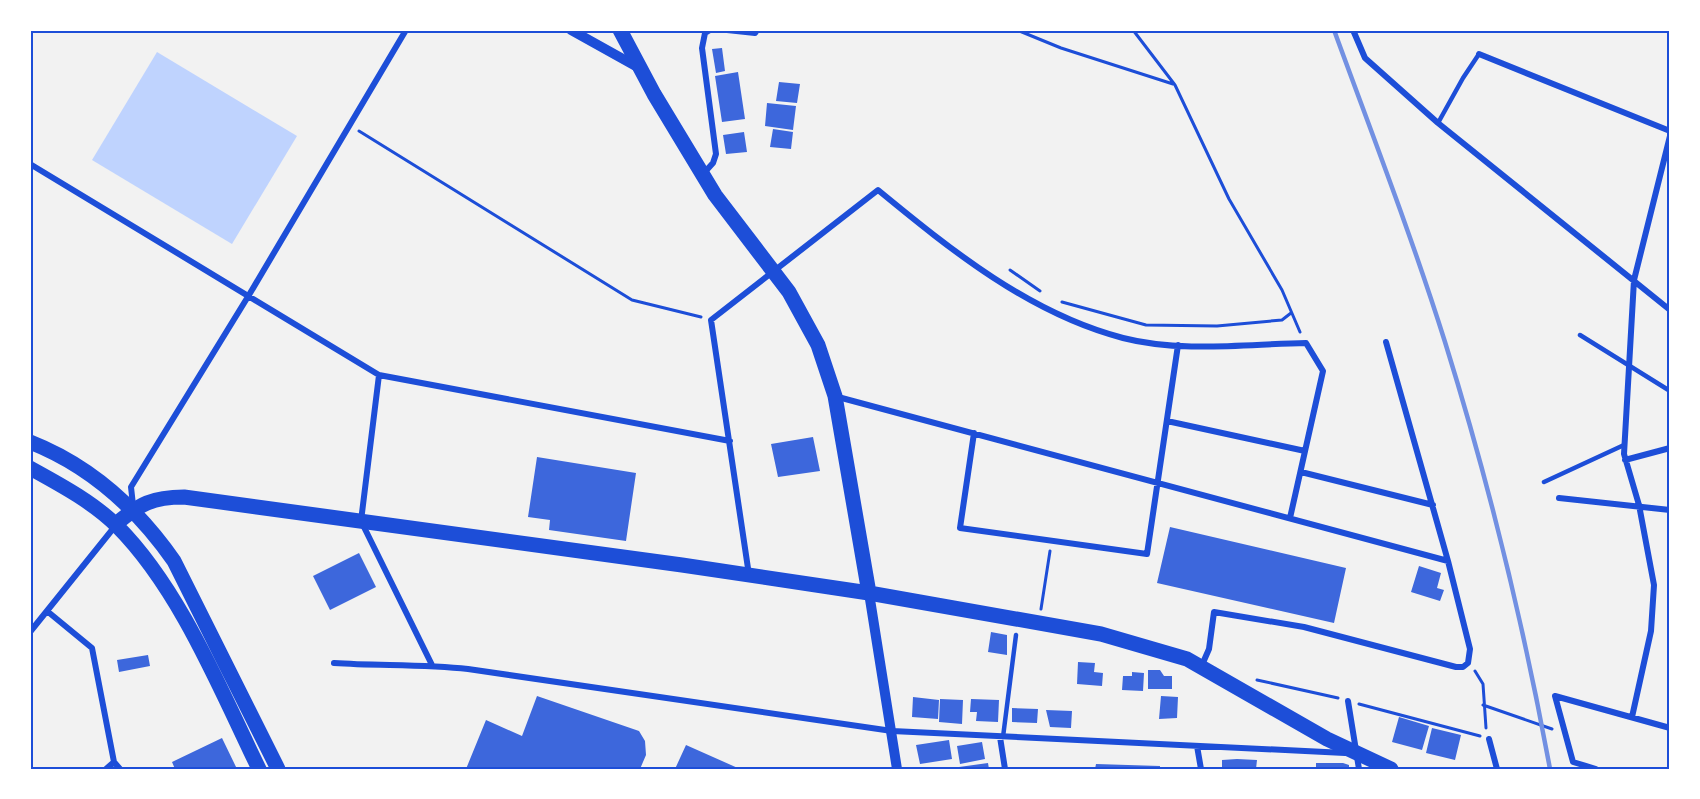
<svg xmlns="http://www.w3.org/2000/svg" width="1700" height="799" font-family="Poppins,sans-serif">
  <style>
    .water { fill: #bfd3fe }
    .building { fill: #3d67dc }
    .lines { fill: none; stroke-linecap: round; stroke-linejoin: round }
    .path { stroke: #1d4ed8; stroke-width: 3 }
    .service { stroke: #1d4ed8; stroke-width: 4.5 }
    .minor { stroke: #1d4ed8; stroke-width: 6 }
    .tertiary { stroke: #1d4ed8; stroke-width: 10 }
    .primary { stroke: #1d4ed8; stroke-width: 15 }
    .rail { stroke: #7290e2; stroke-width: 4.5 }
    .neatline { fill: none; stroke: #1d4ed8; stroke-width: 2 }
  </style>
  <rect width="100%" height="100%" fill="#f2f2f2"/>
  <path class="water" d="M 157,52 L 297,136 L 232,244 L 92,160 Z"/>
  <path class="building" d="M 722,48 L 725,71 L 716,73 L 712,49 Z
    M 738,72 L 745,119 L 722,122 L 715,76 Z
    M 779,82 L 800,84 L 797,103 L 776,101 Z
    M 767,103 L 796,106 L 793,130 L 765,126 Z
    M 773,129 L 793,132 L 791,149 L 770,147 Z
    M 744,132 L 747,152 L 726,154 L 723,135 Z
    M 813,437 L 820,471 L 778,477 L 771,444 Z
    M 537,457 L 636,473 L 626,541 L 549,530 L 550,520 L 528,517 Z
    M 1170,527 L 1346,568 L 1334,623 L 1157,583 Z
    M 359,553 L 376,587 L 330,610 L 313,576 Z
    M 1419,566 L 1441,573 L 1437,588 L 1444,590 L 1440,601 L 1411,592 Z
    M 991,632 L 1007,635 L 1007,655 L 988,652 Z
    M 148,655 L 150,666 L 119,672 L 117,660 Z
    M 1078,662 L 1095,663 L 1094,672 L 1103,673 L 1102,686 L 1077,684 Z
    M 1148,670 L 1160,670 L 1164,676 L 1172,676 L 1172,689 L 1148,689 Z
    M 1132,672 L 1144,673 L 1143,691 L 1122,690 L 1123,676 L 1132,676 Z
    M 537,696 L 639,731 L 645,741 L 646,755 L 640,769 L 466,769 L 486,720 L 522,736 Z
    M 1161,696 L 1178,697 L 1177,718 L 1159,719 Z
    M 913,697 L 939,700 L 938,719 L 912,717 Z
    M 940,699 L 963,700 L 962,724 L 939,722 Z
    M 971,699 L 999,700 L 998,722 L 976,721 L 977,712 L 970,712 Z
    M 1012,708 L 1038,709 L 1037,723 L 1012,722 Z
    M 1046,710 L 1072,711 L 1071,728 L 1050,727 Z
    M 1399,717 L 1429,726 L 1422,750 L 1392,742 Z
    M 1432,728 L 1461,735 L 1455,760 L 1426,753 Z
    M 222,738 L 237,769 L 175,769 L 172,762 Z
    M 949,740 L 952,759 L 920,764 L 916,745 Z
    M 982,742 L 985,759 L 960,764 L 957,746 Z
    M 686,745 L 740,769 L 675,769 Z
    M 1237,759 L 1257,760 L 1256,769 L 1215,769 L 1215,767 L 1222,767 L 1222,760 Z
    M 988,763 L 989,769 L 959,769 L 959,767 Z
    M 1316,763 L 1343,763 L 1349,765 L 1349,769 L 1316,769 Z
    M 1096,764 L 1160,766 L 1160,769 L 1095,769 Z"/>
  <g class="lines">
    <path class="path" d="M 1017,30 L 1061,48 L 1173,84
      M 1133,30 L 1175,85 L 1229,199 L 1282,290 L 1300,332
      M 359,131 L 632,300 L 701,317
      M 1010,270 L 1040,291
      M 1062,302 L 1146,325 L 1217,326 L 1282,320 L 1291,313
      M 1041,609 L 1050,551
      M 1475,671 L 1483,684 L 1486,728
      M 1257,680 L 1338,698
      M 1359,704 L 1480,736
      M 1483,705 L 1552,729"/>
    <path class="service" d="M 1438,123 L 1463,78 L 1479,54
      M 1580,335 L 1670,391
      M 1544,482 L 1624,445
      M 1003,737 L 1016,635"/>
    <path class="minor" d="M 727,30 L 755,33 L 757,30
      M 1353,30 L 1365,58 L 1438,123 L 1670,310
      M 1479,54 L 1670,131
      M 30,164 L 379,375 L 730,441
      M 703,174 L 713,163 L 716,154 L 702,48 L 705,33 L 710,30
      M 379,375 L 361,521 L 432,665
      M 838,397 L 1448,561
      M 1167,421 L 1305,451
      M 974,433 L 960,528 L 1147,554 L 1178,345
      M 1625,460 L 1670,448
      M 1301,472 L 1433,505
      M 1559,498 L 1670,510
      M 133,505 L 131,487 L 249,295 L 406,30
      M 749,575 L 711,320 L 878,190 C 951,250 1030,314 1123,338 C 1181,353 1247,344 1306,343 L 1323,371 L 1290,518
      M 47,611 L 92,648 L 114,762 L 120,769
      M 30,632 L 116,525
      M 334,663 C 378,666 423,664 468,669 L 892,731 L 1345,753
      M 1202,665 L 1209,649 L 1214,612 L 1304,627 L 1456,667 L 1463,667 L 1468,663 L 1470,649 L 1448,561 L 1386,342
      M 1348,701 L 1359,769
      M 1632,717 L 1651,631 L 1654,585 L 1639,505 L 1624,454 L 1634,280 L 1670,136
      M 1000,737 L 1005,769
      M 1489,739 L 1497,769
      M 1197,746 L 1201,769
      M 106,769 L 114,762
      M 1596,769 L 1573,762 L 1555,696 L 1670,728"/>
    <path class="tertiary" d="M 571,30 L 641,69
      M 869,593 L 897,769"/>
    <path class="primary" d="M 620,30 L 654,94 L 715,195 L 789,292 L 818,345 L 835,396 L 869,593
      M 30,442 C 91,466 137,508 174,561 L 278,769
      M 30,468 C 59,484 93,502 117,526 C 180,589 220,689 259,769
      M 116,524 C 139,504 153,497 184,497 L 682,565 L 869,593 L 1101,634 L 1187,659 L 1327,739 L 1391,769"/>
    <path class="rail" d="M 1334,30 C 1372,134 1412,237 1445,342 C 1488,480 1524,627 1550,769"/>
  </g>
  <rect width="1700" height="799" fill="none" stroke="#ffffff" stroke-width="63"/>
  <rect x="32" y="32" width="1636" height="736" class="neatline"/>
</svg>
